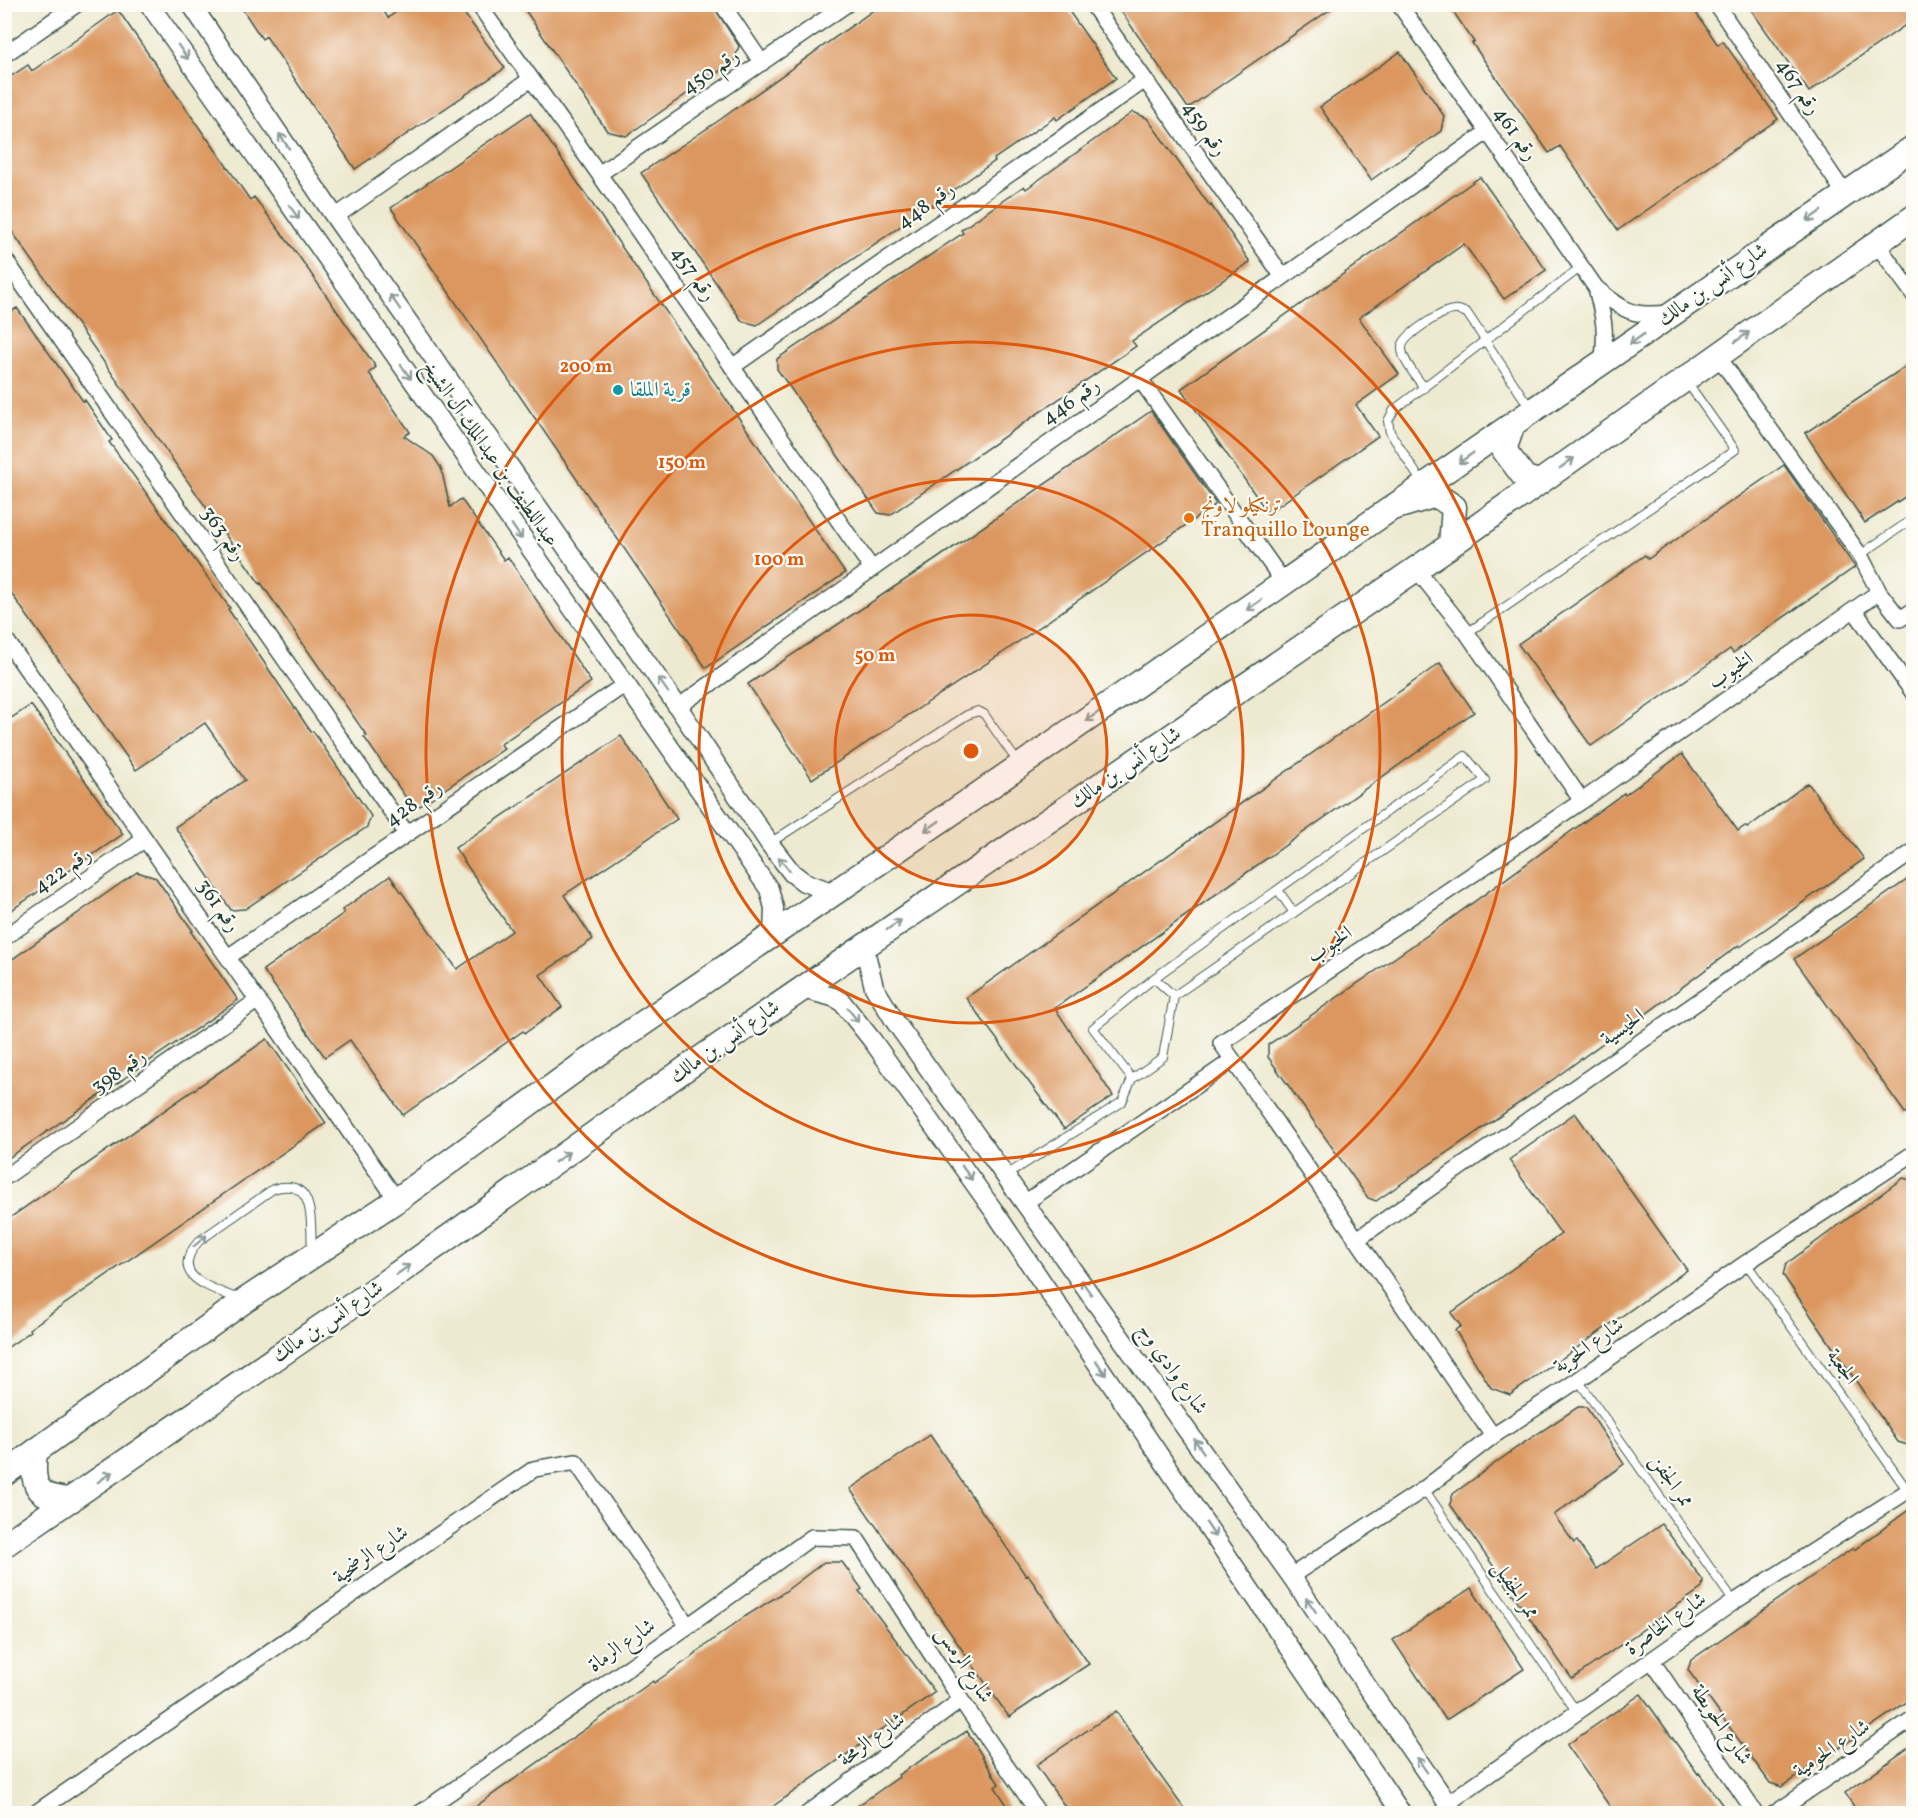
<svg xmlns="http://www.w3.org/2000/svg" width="1918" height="1818" font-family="Vollkorn,Amiri,serif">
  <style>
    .building { fill: #db975e }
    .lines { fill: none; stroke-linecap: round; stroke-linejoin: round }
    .service-casing { stroke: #3e574c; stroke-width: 10 }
    .minor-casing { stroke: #3e574c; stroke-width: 18 }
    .tertiary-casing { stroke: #3e574c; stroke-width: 21 }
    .primary-casing { stroke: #3e574c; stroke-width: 27 }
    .service { stroke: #fff; stroke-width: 8 }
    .minor { stroke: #fff; stroke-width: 15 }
    .tertiary { stroke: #fff; stroke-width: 18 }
    .primary { stroke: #fff; stroke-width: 24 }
    .oneway { stroke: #8f9e9a }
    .ring { fill: none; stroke: #de580e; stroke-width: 3 }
    .culture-dot { fill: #0f9aa8; stroke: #fdfcf7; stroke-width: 2 }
    .food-dot { fill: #e8710a; stroke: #fdfcf7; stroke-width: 2 }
    .labels { text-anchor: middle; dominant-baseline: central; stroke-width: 4.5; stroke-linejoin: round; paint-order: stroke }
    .street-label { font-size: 21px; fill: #1f3d34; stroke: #fdfcf7 }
    .culture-label { font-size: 21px; fill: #0d838f; stroke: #fdfcf7; text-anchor: start }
    .food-label { font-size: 21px; fill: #c56008; stroke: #fdfcf7; text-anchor: start }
    .centre { fill: #de580e; stroke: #fdfcf7; stroke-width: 3 }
    .ring-label { font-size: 18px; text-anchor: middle; font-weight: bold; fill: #de580e; stroke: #fdfcf7; stroke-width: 4.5; stroke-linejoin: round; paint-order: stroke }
  </style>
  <rect width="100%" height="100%" fill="#fdfcf7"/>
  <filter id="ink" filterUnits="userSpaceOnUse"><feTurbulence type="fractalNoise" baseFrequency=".0167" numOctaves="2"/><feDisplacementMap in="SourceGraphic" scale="12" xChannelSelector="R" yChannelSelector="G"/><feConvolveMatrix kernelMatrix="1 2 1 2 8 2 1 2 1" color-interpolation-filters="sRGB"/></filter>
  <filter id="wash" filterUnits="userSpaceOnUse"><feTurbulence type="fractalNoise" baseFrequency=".008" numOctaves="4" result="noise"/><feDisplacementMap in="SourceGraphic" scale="24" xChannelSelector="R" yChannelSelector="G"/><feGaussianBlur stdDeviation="1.35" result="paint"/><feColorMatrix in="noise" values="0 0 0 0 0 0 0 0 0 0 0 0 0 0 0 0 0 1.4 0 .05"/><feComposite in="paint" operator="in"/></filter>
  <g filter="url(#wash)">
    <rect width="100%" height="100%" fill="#eeead1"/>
    <g id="blocks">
      <path class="building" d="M 239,4 L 379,4 L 388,18 L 407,4 L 457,4 L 505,68 L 355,169 L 266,36 L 262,39 Z
        M 521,4 L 712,4 L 739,46 L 734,61 L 626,136 L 607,131 Z
        M 882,4 L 1064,4 L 1116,78 L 1057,120 L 1055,117 L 994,159 L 995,161 L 962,184 L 757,325 L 742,321 L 641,173 L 721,119 Z
        M 1116,4 L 1338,4 L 1188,108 Z
        M 1448,4 L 1690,4 L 1718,45 L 1723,41 L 1778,119 L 1618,230 L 1560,146 L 1549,153 L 1472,43 L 1474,42 Z
        M 1747,4 L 1914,4 L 1914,19 L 1809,92 Z
        M 118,10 L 207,139 L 208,139 L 250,200 L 254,197 L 298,255 L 376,367 L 369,373 L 410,432 L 404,436 L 433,456 L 441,468 L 450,507 L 461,499 L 504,560 L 508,557 L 591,682 L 501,744 L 504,749 L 420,806 L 409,802 L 364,737 L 367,736 L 261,583 L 260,584 L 4,220 L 4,81 L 28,65 L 32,71 Z
        M 1400,52 L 1444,116 L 1441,131 L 1371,180 L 1320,107 Z
        M 1133,112 L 1147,118 L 1210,206 L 1211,205 L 1250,262 L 1132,341 L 1136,346 L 890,515 L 878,513 L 777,369 L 777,359 L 963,233 L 961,230 L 1024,186 L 1026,189 Z
        M 530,113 L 845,573 L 706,668 L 391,208 Z
        M 1480,177 L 1546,270 L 1504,299 L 1464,244 L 1359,318 L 1399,374 L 1356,405 L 1378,436 L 1268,513 L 1181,389 Z
        M 17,308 L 83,401 L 85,400 L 112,440 L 109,442 L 230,608 L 228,609 L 311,732 L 313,731 L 371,816 L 367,827 L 245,909 L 231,910 L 175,827 L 245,780 L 205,723 L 136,770 L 4,583 L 4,316 Z
        M 1914,361 L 1914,491 L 1865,523 L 1805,433 Z
        M 1151,411 L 1216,504 L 1001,654 L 812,779 L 748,684 L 938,558 Z
        M 1784,465 L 1855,567 L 1733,653 L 1730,649 L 1591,746 L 1518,644 L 1645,555 L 1648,559 Z
        M 1440,663 L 1474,712 L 1055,1008 L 1113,1096 L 1064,1129 L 966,998 Z
        M 31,705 L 123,834 L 4,915 L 4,723 Z
        M 621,736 L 677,819 L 564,895 L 593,939 L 540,975 L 562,1007 L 525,1033 L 523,1031 L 403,1115 L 350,1040 L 325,1057 L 263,970 L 344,913 L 342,910 L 390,876 L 457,969 L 512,931 L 455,848 Z
        M 1682,754 L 1738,831 L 1745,826 L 1747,828 L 1808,783 L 1864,859 L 1740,947 L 1739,945 L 1615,1037 L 1614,1035 L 1544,1086 L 1376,1201 L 1368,1198 L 1268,1057 L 1268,1045 L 1438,928 L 1624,793 L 1625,795 Z
        M 137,872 L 156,878 L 193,931 L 191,932 L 238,1000 L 4,1161 L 4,965 Z
        M 1914,875 L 1914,1107 L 1905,1113 L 1794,959 Z
        M 267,1039 L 326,1123 L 29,1329 L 31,1331 L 4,1350 L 4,1222 Z
        M 1575,1113 L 1687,1270 L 1510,1395 L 1491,1388 L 1455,1330 L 1461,1326 L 1451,1313 L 1561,1234 L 1509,1160 Z
        M 1903,1178 L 1914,1181 L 1914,1447 L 1898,1442 L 1783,1275 L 1786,1264 Z
        M 1578,1407 L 1586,1407 L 1624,1464 L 1554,1515 L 1574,1543 L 1577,1541 L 1596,1569 L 1662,1524 L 1703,1581 L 1702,1588 L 1572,1679 L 1450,1504 L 1453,1494 L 1516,1448 Z
        M 930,1435 L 1026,1576 L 1028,1575 L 1089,1664 L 1009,1717 L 850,1489 Z
        M 1914,1506 L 1914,1697 L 1782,1787 L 1770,1783 L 1688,1670 L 1691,1660 L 1853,1548 L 1854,1550 Z
        M 824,1562 L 842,1562 L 862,1589 L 859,1591 L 935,1692 L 762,1814 L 465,1814 L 653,1681 L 654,1683 L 696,1654 L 695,1653 L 744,1617 L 783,1593 Z
        M 1471,1588 L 1524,1669 L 1446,1720 L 1393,1640 Z
        M 1641,1694 L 1698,1774 L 1699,1773 L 1729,1814 L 1615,1814 L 1567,1745 Z
        M 1116,1711 L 1146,1756 L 1188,1814 L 1073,1814 L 1068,1807 L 1066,1808 L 1036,1765 Z
        M 967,1731 L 999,1784 L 995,1787 L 1013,1814 L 846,1814 L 899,1777 L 898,1775 Z
        M 1914,1744 L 1914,1814 L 1859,1814 L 1845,1793 Z"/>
    </g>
  </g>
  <g filter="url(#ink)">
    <use href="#blocks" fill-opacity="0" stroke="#3e574c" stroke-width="1.5"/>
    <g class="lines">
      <defs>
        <path id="service" d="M 1424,388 C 1418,378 1401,360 1402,347 C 1403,335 1442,311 1454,310 C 1459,309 1463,312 1467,313 L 1530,408
          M 1422,483 L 1390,432 L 1388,421 L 1394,410 L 1581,267
          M 1860,555 L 1914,518
          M 1467,633 L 1735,450 L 1687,382
          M 770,843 L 967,715 L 978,711 L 984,714 L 1019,764
          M 1278,890 L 1294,913
          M 1154,978 L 1174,996
          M 1005,1176 L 1122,1102 L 1132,1079 L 1163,1057 L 1174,996 L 1485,780 L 1465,756 L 1154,978 L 1093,1028 L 1132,1079
          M 1746,1263 L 1908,1491
          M 240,1300 C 212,1287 166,1278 199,1241 L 273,1189 C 317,1176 310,1223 312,1252
          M 1578,1380 L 1734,1602
          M 1424,1489 L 1576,1711"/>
        <path id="minor" d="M 478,4 L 599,174 L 872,569
          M 722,4 L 762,63
          M 1092,4 L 1283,277
          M 1399,4 L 1596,288 C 1625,311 1630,317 1669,313
          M 1716,4 L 1845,194
          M 4,55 L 77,4
          M 599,174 L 847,4
          M 335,217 L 531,79
          M 1876,243 L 1914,295
          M 4,258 L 407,834
          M 1596,288 C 1604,319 1607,332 1602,364
          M 1717,355 L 1860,555 L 1879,592 L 1900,619 L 1914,610
          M 732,367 L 1145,80
          M 1140,379 L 1285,584
          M 1417,570 L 1467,633 L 1582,801
          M 1854,610 L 1914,694
          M 4,637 L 397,1200
          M 678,707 L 1487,132
          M 4,938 L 145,839
          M 228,957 L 624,685
          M 4,1178 L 258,1000
          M 1026,1202 L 1233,1060
          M 1356,1240 L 1914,851
          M 1493,1436 L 1221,1043 L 1582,801 L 1879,592
          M 1291,1576 L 1424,1489 L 1493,1436 L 1578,1380 L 1746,1263 L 1914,1153
          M 1652,1661 L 1756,1814
          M 1448,1803 L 1734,1602 L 1914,1487
          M 34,1814 L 534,1469 L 576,1462 L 688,1626
          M 419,1814 L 688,1626 L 812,1537 L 856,1538 L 961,1700 L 1039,1814
          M 807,1814 L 961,1700
          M 1774,1814 L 1914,1718"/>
        <path id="tertiary" d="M 149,4 L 769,889 L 774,908 L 773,935
          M 191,4 L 335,217 L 678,707 L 769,843 L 792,873 L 804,882 L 834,893
          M 864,946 L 874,987 L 896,1023 L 1291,1576 L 1455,1814
          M 803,989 L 833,997 L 841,1001 L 872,1040 L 994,1211 L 1402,1814"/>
        <path id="primary" d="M 1540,482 L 1525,478 L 1504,450 L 1513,424 L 1914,147
          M 1451,545 L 1914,217
          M 35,1453 C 31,1486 37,1498 71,1500
          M 4,1474 L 244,1301 L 397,1200 L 586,1062 L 972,799 L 1513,424
          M 4,1545 L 373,1291 L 688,1067 L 1451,545 L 1454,507 L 1436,495 L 1396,507"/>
      </defs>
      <use href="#service" class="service-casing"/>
      <use href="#minor" class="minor-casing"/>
      <use href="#tertiary" class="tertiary-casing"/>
      <use href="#primary" class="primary-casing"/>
      <use href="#service" class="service"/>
      <use href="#minor" class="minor"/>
      <use href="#tertiary" class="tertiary"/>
      <use href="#primary" class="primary"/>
    </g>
    <defs><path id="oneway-shaft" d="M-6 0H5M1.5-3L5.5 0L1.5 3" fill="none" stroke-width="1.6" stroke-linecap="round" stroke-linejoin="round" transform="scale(1.5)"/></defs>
    <g class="oneway">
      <use href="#oneway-shaft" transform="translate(183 52) rotate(55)"/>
      <use href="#oneway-shaft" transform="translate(284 141) rotate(-124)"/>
      <use href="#oneway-shaft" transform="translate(294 212) rotate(55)"/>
      <use href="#oneway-shaft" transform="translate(1814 216) rotate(145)"/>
      <use href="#oneway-shaft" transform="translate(395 302) rotate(-125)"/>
      <use href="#oneway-shaft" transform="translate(1742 337) rotate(-35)"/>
      <use href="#oneway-shaft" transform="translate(1637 339) rotate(144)"/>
      <use href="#oneway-shaft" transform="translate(406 372) rotate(55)"/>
      <use href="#oneway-shaft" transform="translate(1466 458) rotate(145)"/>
      <use href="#oneway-shaft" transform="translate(1567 463) rotate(-36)"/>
      <use href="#oneway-shaft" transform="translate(517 532) rotate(55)"/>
      <use href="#oneway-shaft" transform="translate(1254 605) rotate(145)"/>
      <use href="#oneway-shaft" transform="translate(663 685) rotate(-125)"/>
      <use href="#oneway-shaft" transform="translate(1093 716) rotate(145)"/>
      <use href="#oneway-shaft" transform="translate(932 826) rotate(146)"/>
      <use href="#oneway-shaft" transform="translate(784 864) rotate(-128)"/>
      <use href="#oneway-shaft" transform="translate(894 925) rotate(-34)"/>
      <use href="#oneway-shaft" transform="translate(853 1015) rotate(53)"/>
      <use href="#oneway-shaft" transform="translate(562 1157) rotate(-35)"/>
      <use href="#oneway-shaft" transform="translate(967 1173) rotate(54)"/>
      <use href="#oneway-shaft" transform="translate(200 1241) rotate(-41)"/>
      <use href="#oneway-shaft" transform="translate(403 1270) rotate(-35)"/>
      <use href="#oneway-shaft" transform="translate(1086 1287) rotate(-125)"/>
      <use href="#oneway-shaft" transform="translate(1101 1368) rotate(56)"/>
      <use href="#oneway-shaft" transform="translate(1199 1446) rotate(-125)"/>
      <use href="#oneway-shaft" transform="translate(105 1477) rotate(-35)"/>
      <use href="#oneway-shaft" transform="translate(1211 1530) rotate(56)"/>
      <use href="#oneway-shaft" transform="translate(1311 1605) rotate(-125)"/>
      <use href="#oneway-shaft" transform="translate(1422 1765) rotate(-125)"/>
    </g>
  </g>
  <circle cx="971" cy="751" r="136" fill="#de580e" fill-opacity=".12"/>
  <g class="ring">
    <circle cx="971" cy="751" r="136"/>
    <circle cx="971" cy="751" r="272"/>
    <circle cx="971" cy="751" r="409"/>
    <circle cx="971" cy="751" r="545"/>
  </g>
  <circle class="culture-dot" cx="618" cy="390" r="6"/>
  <circle class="food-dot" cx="1189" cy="518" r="6"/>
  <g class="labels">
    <g class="street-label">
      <text transform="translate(711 72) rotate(-34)">رقم 450</text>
      <text transform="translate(1798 87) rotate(56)">رقم 467</text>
      <text transform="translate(1204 129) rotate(55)">رقم 459</text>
      <text transform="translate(1515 134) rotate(55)">رقم 461</text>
      <text transform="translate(926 206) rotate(-35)">رقم 448</text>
      <text transform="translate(693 274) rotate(55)">رقم 457</text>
      <text transform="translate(1713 285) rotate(-35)">شارع أنس بن مالك</text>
      <text transform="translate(1071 402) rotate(-35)">رقم 446</text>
      <text transform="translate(490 454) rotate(55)">عبداللطيف بن عبدالملك آل الشيخ</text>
      <text transform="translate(223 534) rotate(55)">رقم 363</text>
      <text transform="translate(1731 671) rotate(-35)">الخبوب</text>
      <text transform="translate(1126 768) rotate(-34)">شارع أنس بن مالك</text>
      <text transform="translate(414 804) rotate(-35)">رقم 428</text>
      <text transform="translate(63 871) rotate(-35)">رقم 422</text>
      <text transform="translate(218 906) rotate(55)">رقم 361</text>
      <text transform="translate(1330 945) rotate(-34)">الخبوب</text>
      <text transform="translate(1623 1028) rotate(-35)">الحيسية</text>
      <text transform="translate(725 1042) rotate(-35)">شارع أنس بن مالك</text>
      <text transform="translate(119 1072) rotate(-35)">رقم 398</text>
      <text transform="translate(328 1322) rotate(-34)">شارع أنس بن مالك</text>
      <text transform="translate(1589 1346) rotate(-35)">شارع الحوية</text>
      <text transform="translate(1842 1367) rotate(54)">الجعبة</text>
      <text transform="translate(1172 1369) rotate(55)">شارع وادي وج</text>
      <text transform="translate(1671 1481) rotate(55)">ممر الجفن</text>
      <text transform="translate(371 1555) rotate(-35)">شارع الرضحية</text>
      <text transform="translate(1515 1590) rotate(56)">ممر الجفيل</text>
      <text transform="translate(1666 1624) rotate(-35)">شارع الخاصرة</text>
      <text transform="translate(622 1646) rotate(-35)">شارع الرماة</text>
      <text transform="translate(964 1665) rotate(57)">شارع الرمس</text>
      <text transform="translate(1721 1725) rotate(56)">شارع الحويطة</text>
      <text transform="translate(872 1740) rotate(-36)">شارع الرمحة</text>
      <text transform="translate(1832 1749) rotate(-34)">شارع الحومية</text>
    </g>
    <g class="culture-label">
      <text x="630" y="390">قرية الملقا</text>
    </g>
    <g class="food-label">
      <text x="1201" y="506">ترنكيلو لاونج<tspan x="1201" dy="24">Tranquillo Lounge</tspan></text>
    </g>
  </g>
  <circle cx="971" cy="751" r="9" class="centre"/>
  <g class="ring-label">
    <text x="586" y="372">200 m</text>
    <text x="682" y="468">150 m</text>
    <text x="779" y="565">100 m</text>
    <text x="875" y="661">50 m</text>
  </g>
  <rect width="1918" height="1818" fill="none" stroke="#fdfcf7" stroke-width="24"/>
</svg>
